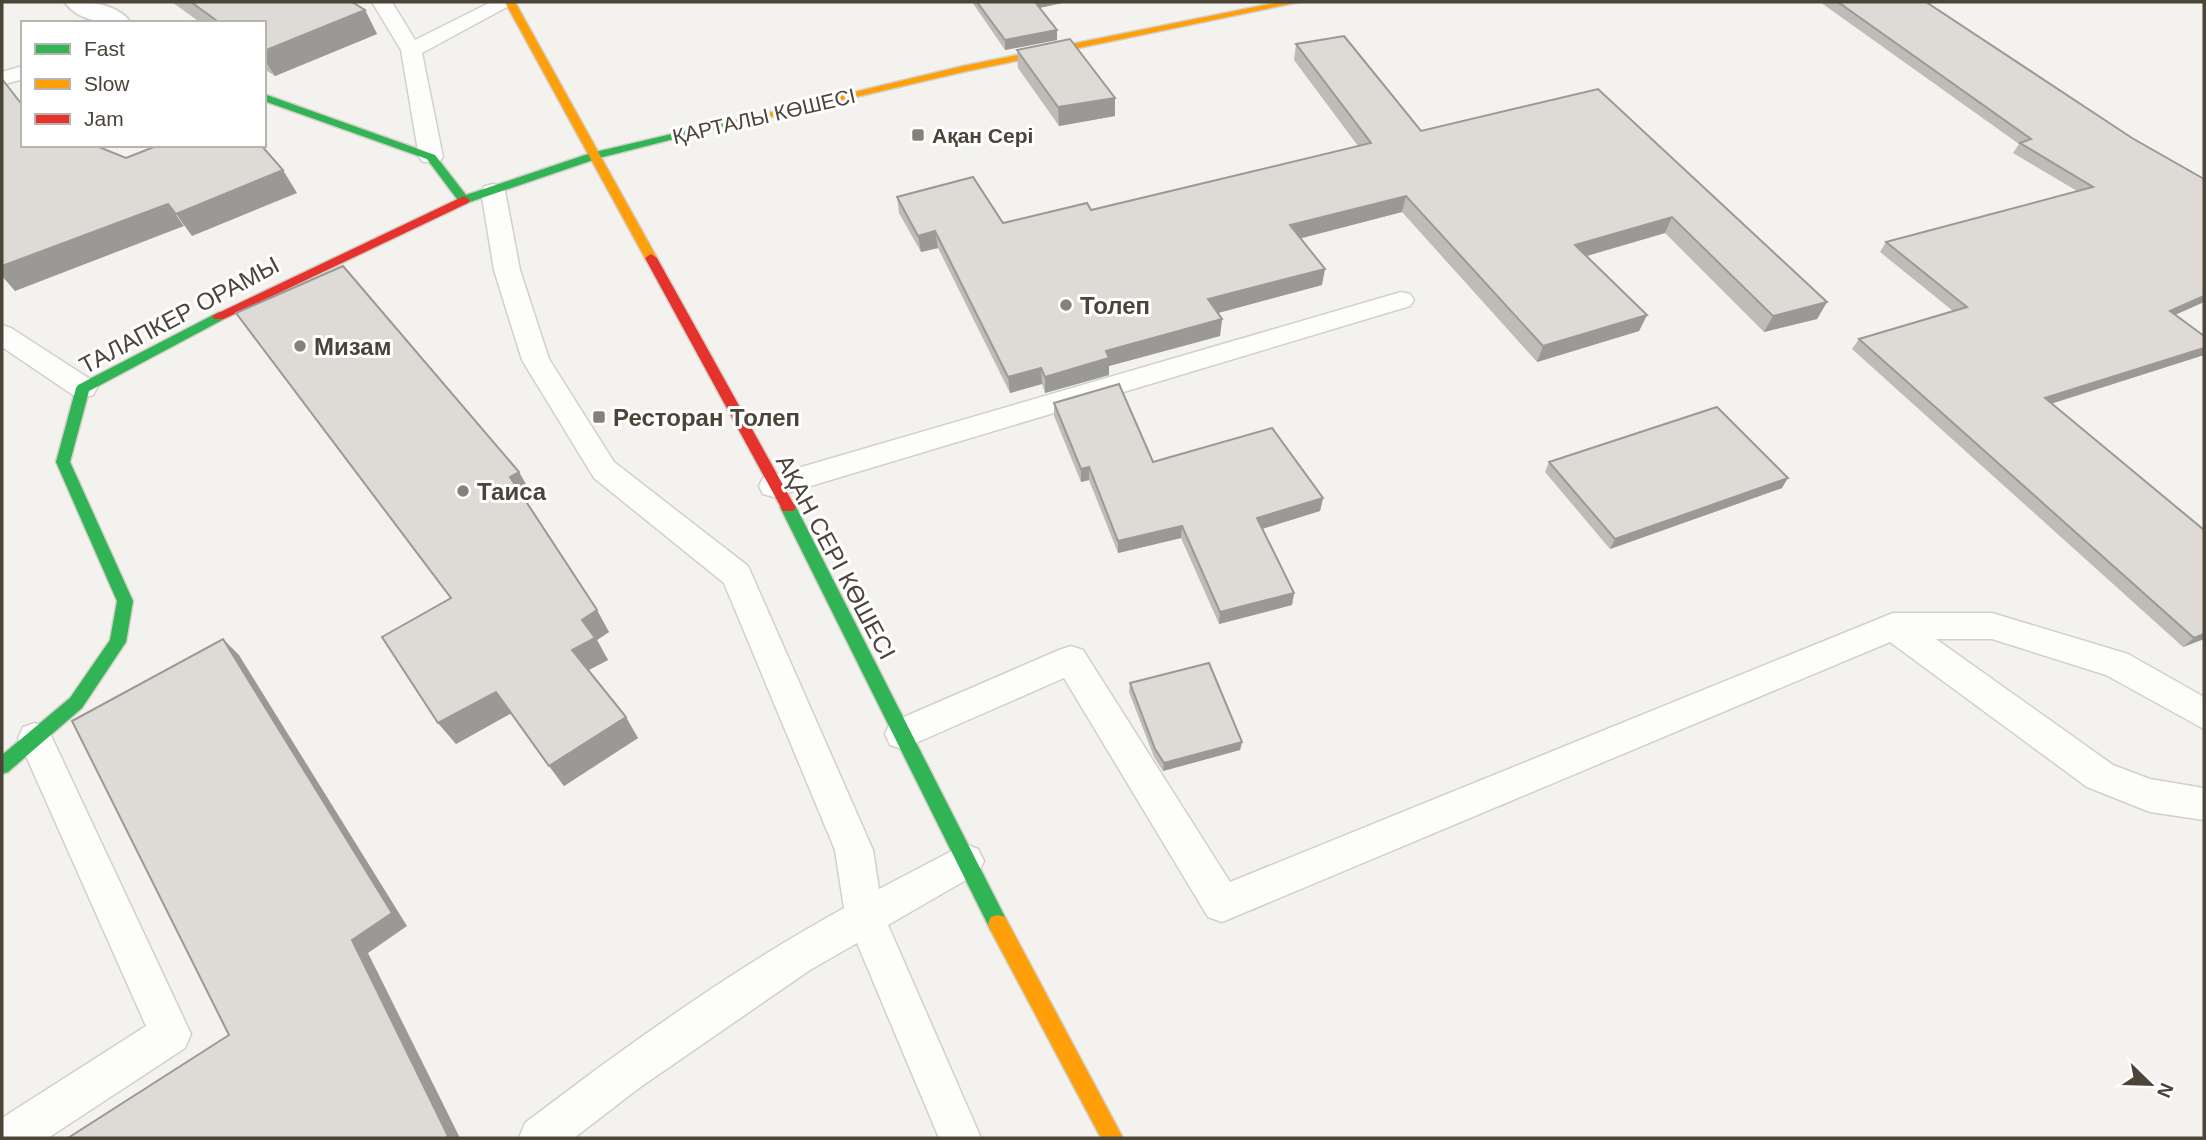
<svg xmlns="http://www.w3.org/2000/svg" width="2206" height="1140" font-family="Arial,sans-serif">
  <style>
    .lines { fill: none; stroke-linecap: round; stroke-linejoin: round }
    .lane-casing { stroke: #d2d0cb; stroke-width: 3 }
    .street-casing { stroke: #d2d0cb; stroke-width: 4 }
    .fast-casing { stroke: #d3cfc5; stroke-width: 3 }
    .slow-casing { stroke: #d3cfc5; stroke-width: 3 }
    .jam-casing { stroke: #d3cfc5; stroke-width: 3 }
    .lane { fill: #fdfdfc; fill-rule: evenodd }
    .street { fill: #fdfdfc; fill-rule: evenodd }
    .fast { fill: #30b455; fill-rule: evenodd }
    .slow { fill: #ff9f0a; fill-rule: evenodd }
    .jam { fill: #e5322d; fill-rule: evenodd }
    .wall { fill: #bfbcb8 }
    .shaded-wall { fill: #9b9996 }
    .building { fill: #dedbd6; stroke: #9b9996; stroke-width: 2 }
    .poi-dot { fill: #868178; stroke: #fff; stroke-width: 2.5 }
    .labels { text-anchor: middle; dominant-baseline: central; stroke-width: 6; stroke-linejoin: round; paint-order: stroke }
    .far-street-label { font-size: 21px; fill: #4b4439; stroke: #fff }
    .far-poi-label { font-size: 21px; font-weight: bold; fill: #4b4439; stroke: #fff; text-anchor: start }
    .poi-label { font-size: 24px; font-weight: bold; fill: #4b4439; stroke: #fff; text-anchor: start }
    .street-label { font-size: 24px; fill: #4b4439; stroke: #fff }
  </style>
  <rect width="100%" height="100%" fill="#f4f2ee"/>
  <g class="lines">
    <defs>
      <path id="lane" d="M 372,2 L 392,2 L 415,40 L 491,2 L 516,2 L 422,53 L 443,157 L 439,162 L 423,162 L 419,157 L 401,50 Z
        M 23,66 L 23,79 L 2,85 L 2,72 Z
        M 493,184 L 501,186 L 505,191 L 520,270 L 549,359 L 614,462 L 748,566 L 873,850 L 879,889 L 965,844 L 978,849 L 984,861 L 978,873 L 888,925 L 981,1138 L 939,1138 L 857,943 L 810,970 L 639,1088 L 574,1138 L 519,1138 L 525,1123 C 627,1045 732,970 844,908 L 835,850 L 724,583 L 594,478 L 522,360 L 494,270 L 481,191 L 485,186 Z
        M 1401,292 L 1410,294 L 1414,300 L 1410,306 L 774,497 L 763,494 L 759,486 L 763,478 L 774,475 Z
        M 2,325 L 11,328 L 93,381 L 97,388 L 93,395 L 83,398 L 73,395 L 2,347 Z
        M 1893,613 L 1992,613 L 2128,654 L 2204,697 L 2204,729 L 2106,675 L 1992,639 L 1936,639 L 2113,765 L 2150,779 L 2204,788 L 2204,820 L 2150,812 L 2087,787 L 1890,642 L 1222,922 L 1208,917 L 1064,678 L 902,749 L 890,745 L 885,734 L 890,723 L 1059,650 L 1071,646 L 1083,650 L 1230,882 Z
        M 35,723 L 47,727 L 191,1034 L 185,1048 L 48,1138 L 2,1138 L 2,1118 L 146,1026 L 18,738 L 23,727 Z"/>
      <path id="street" d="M 65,2 C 86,1 117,3 131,23 C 109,23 79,23 65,2 Z"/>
      <path id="fast" d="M 264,94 L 435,155 L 466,195 L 591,153 L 727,121 L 733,124 L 599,158 L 464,204 L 460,203 L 427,159 L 264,101 Z
        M 219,312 L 224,313 L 224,319 L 89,391 L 70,462 L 133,601 L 126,642 L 82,708 L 8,772 L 2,774 L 2,755 L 70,698 L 110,640 L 117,601 L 56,462 L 76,388 L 78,385 Z
        M 788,501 L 796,507 L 1005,917 L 1008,924 L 1005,931 L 998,933 L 991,931 L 780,507 Z"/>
      <path id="slow" d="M 505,2 L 515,2 L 657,258 L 655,261 L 647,261 L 645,258 Z
        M 1280,2 L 1299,2 L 963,72 L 727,127 L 721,124 L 963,66 Z
        M 998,915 L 1005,917 L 1123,1138 L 1101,1138 L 991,931 L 988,924 L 991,917 Z"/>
      <path id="jam" d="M 464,196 L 470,200 L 468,203 L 224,319 L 214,319 L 212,316 Z
        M 651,254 L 657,258 L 793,503 L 796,507 L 793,511 L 783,511 L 645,258 Z"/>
    </defs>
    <use href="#lane" class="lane-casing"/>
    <use href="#street" class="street-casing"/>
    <use href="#fast" class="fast-casing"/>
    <use href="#slow" class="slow-casing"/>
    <use href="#jam" class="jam-casing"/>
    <use href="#lane" class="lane"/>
    <use href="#street" class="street"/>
    <use href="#fast" class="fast"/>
    <use href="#slow" class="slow"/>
    <use href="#jam" class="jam"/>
  </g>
  <path class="wall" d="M 172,2 L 352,2 L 365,10 L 377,34 L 275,76 L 264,69 L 264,23 L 201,23 Z
    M 972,2 L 1067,2 L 1039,8 L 1057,30 L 1057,40 L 1005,50 Z
    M 1820,2 L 1926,2 L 2132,138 L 2204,179 L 2204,302 L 2175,315 L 2204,336 L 2204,355 L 2051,404 L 2204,530 L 2204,639 L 2183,647 L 1852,349 L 1859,339 L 1953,311 L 1880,252 L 1886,242 L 2077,191 L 2013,153 L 2019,144 Z
    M 1296,44 L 1421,131 L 1598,89 L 1827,302 L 1817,319 L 1764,332 L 1665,233 L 1587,256 L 1647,315 L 1639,331 L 1537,362 L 1402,212 L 1300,238 L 1322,285 L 1217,313 L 1222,319 L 1220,336 L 1109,366 L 1109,375 L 1045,393 L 1042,384 L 1010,393 L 938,248 L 921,252 L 899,213 L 897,197 L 1003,223 L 1091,210 L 1358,146 L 1294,60 Z
    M 1017,50 L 1115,98 L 1115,116 L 1059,126 L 1018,68 Z
    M 236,313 L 519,472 L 532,495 L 525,499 L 609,632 L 597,640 L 608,660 L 588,670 L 638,738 L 564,786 L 511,713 L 456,744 L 438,723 L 451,599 Z
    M 1054,403 L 1153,462 L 1323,498 L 1320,511 L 1262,529 L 1294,593 L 1292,605 L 1219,624 L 1181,538 L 1118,553 L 1089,480 L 1081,482 L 1054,416 Z
    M 1549,462 L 1782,488 L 1610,549 L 1545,472 Z
    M 1130,683 L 1242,742 L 1240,750 L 1163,771 L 1154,757 L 1129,692 Z"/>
  <path class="shaded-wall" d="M 1033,2 L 1067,2 L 1034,9 Z
    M 365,10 L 377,34 L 275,76 L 264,59 L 264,51 Z
    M 1057,30 L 1057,40 L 1005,50 L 1005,40 Z
    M 1115,98 L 1115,116 L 1059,126 L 1058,107 Z
    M 283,170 L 297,193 L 192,236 L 176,214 Z
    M 1406,196 L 1402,212 L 1287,242 L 1290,225 Z
    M 168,204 L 184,226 L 15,291 L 2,276 L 2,266 Z
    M 1672,217 L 1665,233 L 1569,261 L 1575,245 Z
    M 935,231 L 938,248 L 921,252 L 918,236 Z
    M 1325,269 L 1322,285 L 1207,316 L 1208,299 Z
    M 2204,296 L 2204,302 L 2161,321 L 2170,311 Z
    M 1827,302 L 1817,319 L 1764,332 L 1773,316 Z
    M 1647,315 L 1639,331 L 1537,362 L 1543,346 Z
    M 1222,319 L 1220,336 L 1109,366 L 1109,375 L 1045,393 L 1045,377 L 1106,351 Z
    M 2204,348 L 2204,355 L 2037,408 L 2045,398 Z
    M 1041,368 L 1042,384 L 1010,393 L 1008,377 Z
    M 1089,467 L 1089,480 L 1081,482 L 1081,469 Z
    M 519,472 L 532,495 L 523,500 L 510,477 Z
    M 1788,478 L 1782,488 L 1610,549 L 1615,539 Z
    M 1323,498 L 1320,511 L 1255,531 L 1257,518 Z
    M 1182,526 L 1181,538 L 1118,553 L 1118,541 Z
    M 1294,593 L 1292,605 L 1219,624 L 1220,612 Z
    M 597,610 L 609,632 L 597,640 L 608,660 L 585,672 L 572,650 L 582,620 Z
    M 2204,634 L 2204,639 L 2183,647 L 2194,638 Z
    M 223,639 L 239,655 L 407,926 L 368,953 L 460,1138 L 445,1138 L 352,940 Z
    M 496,692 L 512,713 L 456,744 L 438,723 Z
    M 626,717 L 638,738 L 564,786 L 549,766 Z
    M 1242,742 L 1240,750 L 1163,771 L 1164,763 Z"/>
  <path class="building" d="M 191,2 L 352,2 L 365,10 L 264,51 L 264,23 L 220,23 Z
    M 977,2 L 1035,2 L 1057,30 L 1005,40 Z
    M 1838,2 L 1926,2 L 2132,138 L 2204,179 L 2204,296 L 2170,311 L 2204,336 L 2204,348 L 2045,398 L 2204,530 L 2204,634 L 2194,638 L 1859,339 L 1967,307 L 1886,242 L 2093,187 L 2020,143 L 2031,139 Z
    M 1344,36 L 1421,131 L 1598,89 L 1827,302 L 1773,316 L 1672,217 L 1575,245 L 1647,315 L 1543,346 L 1406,196 L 1290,225 L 1325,269 L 1208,299 L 1222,319 L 1106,351 L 1109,358 L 1045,377 L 1041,368 L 1008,377 L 935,231 L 918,236 L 897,197 L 973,177 L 1003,223 L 1087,203 L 1091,210 L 1371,143 L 1296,44 Z
    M 1070,39 L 1115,98 L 1058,107 L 1017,50 Z
    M 2,79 L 23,106 L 23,145 L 94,145 L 126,158 L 159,145 L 261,145 L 283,170 L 176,214 L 168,204 L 2,266 Z
    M 343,266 L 519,472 L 510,477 L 597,610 L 582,620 L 595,638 L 572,650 L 626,717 L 549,766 L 496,692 L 438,723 L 382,637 L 451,598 L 236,313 Z
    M 1119,384 L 1153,462 L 1272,428 L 1323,498 L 1257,518 L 1294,593 L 1220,612 L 1182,526 L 1118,541 L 1089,467 L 1081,469 L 1054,403 Z
    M 1717,407 L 1788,478 L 1615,539 L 1549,462 Z
    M 223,639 L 392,913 L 352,940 L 448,1136 L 445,1138 L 68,1138 L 229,1035 L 72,721 Z
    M 1209,663 L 1242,742 L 1164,763 L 1155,749 L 1130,683 Z"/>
  <g class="poi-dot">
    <rect x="911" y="128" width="14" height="14" rx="3.5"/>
    <circle cx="1066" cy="305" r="7"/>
    <circle cx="300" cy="346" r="7"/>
    <rect x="592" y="410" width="14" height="14" rx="3.5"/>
    <circle cx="463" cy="491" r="7"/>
  </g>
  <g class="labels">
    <g class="far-street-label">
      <text transform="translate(764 116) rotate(-13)">ҚАРТАЛЫ КӨШЕСІ</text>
    </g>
    <g class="far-poi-label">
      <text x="932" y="135">Ақан Серi</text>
    </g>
    <g class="poi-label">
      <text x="1080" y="305">Толеп</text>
      <text x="314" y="346">Мизам</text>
      <text x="613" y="417">Ресторан Толеп</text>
      <text x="477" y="491">Таиса</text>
    </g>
    <g class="street-label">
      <text transform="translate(179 315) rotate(-28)">ТАЛАПКЕР ОРАМЫ</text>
      <text transform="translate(836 557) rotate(62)">АҚАН СЕРІ КӨШЕСІ</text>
    </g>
  </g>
  <rect width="2206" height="1140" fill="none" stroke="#4b4439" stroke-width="7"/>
  <rect x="21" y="21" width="245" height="126" fill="#ffffff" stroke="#b7b4b0" stroke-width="2"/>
  <rect x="35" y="44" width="35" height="10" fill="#30b455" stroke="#b7b4b0" stroke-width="2"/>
  <text x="84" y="56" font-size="21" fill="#4b4439">Fast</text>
  <rect x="35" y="79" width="35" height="10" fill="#ff9f0a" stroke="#b7b4b0" stroke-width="2"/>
  <text x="84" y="91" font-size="21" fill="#4b4439">Slow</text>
  <rect x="35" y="114" width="35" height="10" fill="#e5322d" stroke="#b7b4b0" stroke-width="2"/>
  <text x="84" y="126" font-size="21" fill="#4b4439">Jam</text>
  <g transform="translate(2150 1084) rotate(113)" stroke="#ffffff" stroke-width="5" paint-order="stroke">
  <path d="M0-5L12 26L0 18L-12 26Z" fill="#4b4439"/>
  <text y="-10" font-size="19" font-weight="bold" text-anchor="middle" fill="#4b4439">N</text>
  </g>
</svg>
